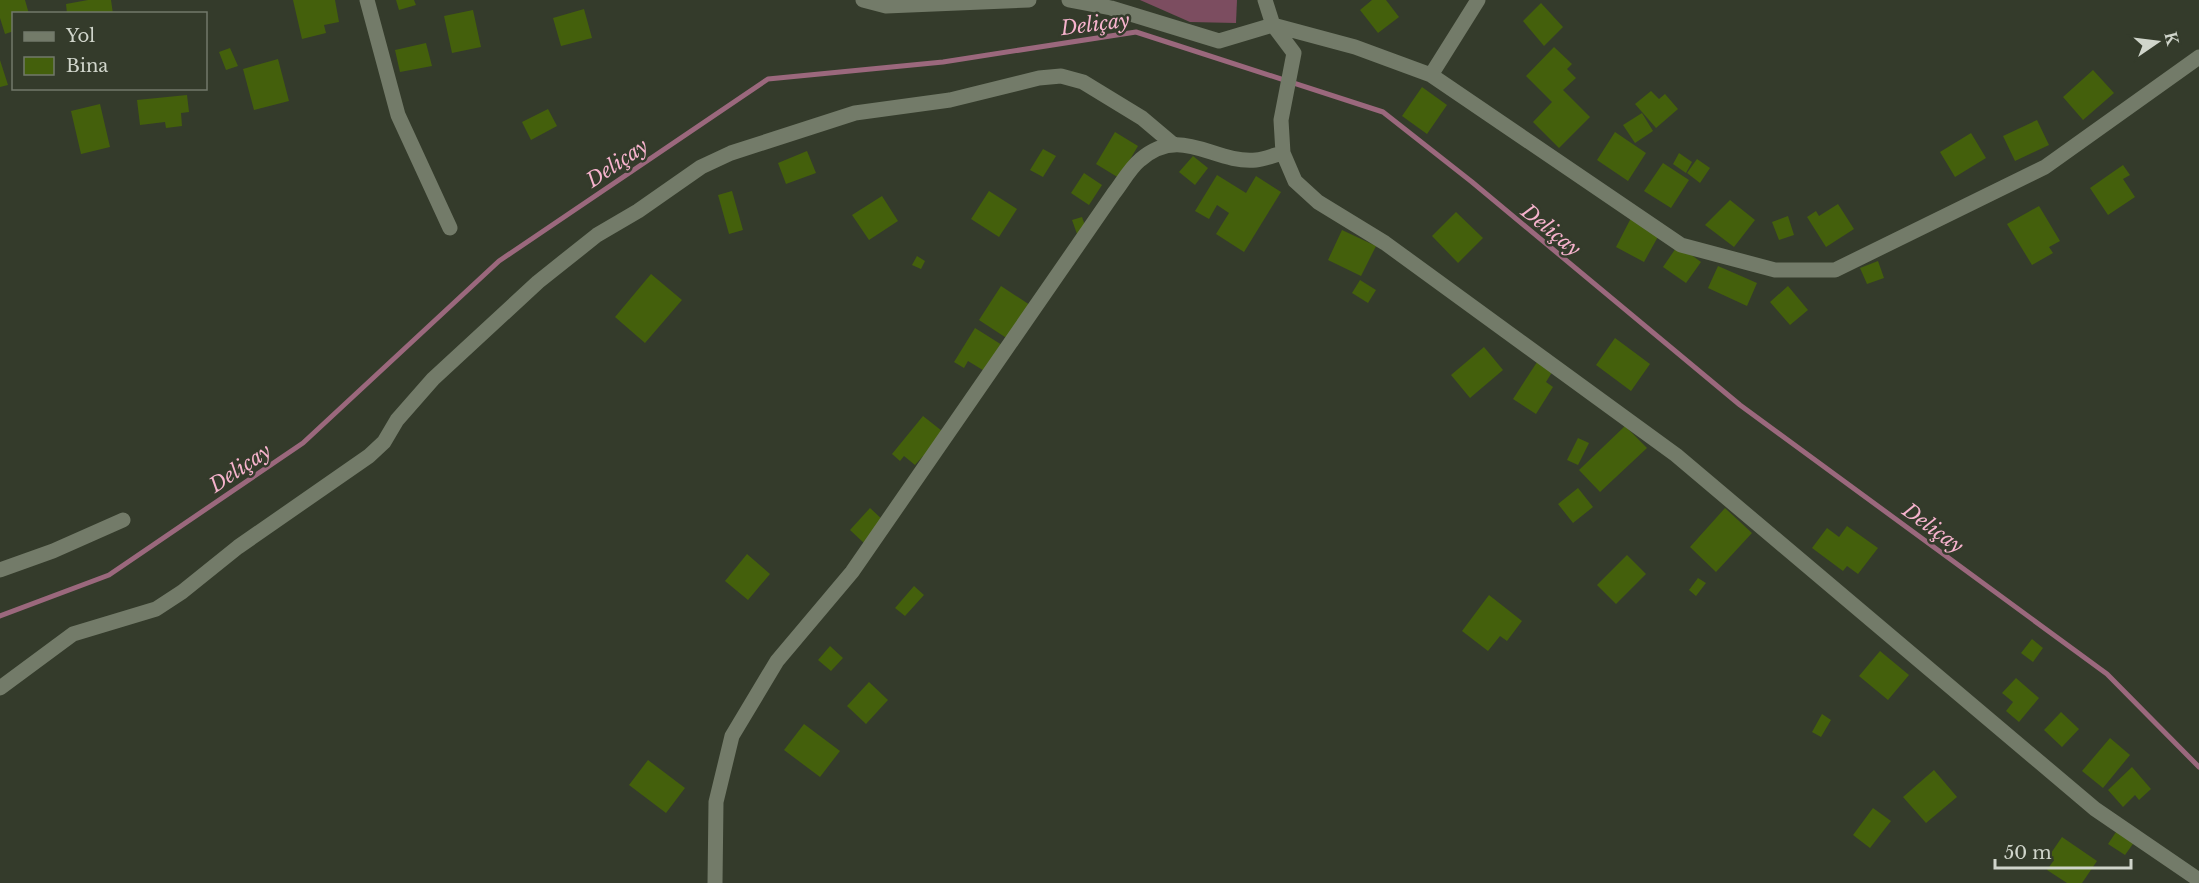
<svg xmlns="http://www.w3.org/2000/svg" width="2199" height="883" font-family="'Libre Baskerville',serif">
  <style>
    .green { fill: #7c4d60 }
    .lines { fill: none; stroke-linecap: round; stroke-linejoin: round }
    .stream { stroke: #9b687d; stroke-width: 5 }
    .building { fill: #44600c }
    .minor { stroke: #737b69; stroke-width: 15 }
    .labels { text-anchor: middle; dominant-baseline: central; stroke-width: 5; stroke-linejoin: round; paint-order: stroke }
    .water-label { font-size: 20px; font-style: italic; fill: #f6b3cd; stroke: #343b2b }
  </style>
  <rect width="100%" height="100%" fill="#343b2b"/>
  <path class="green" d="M 1140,0 L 1237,0 L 1236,23 L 1190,22 Z"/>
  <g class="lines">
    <path class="stream" d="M 0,616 L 109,575 L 303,443 L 499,261 L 768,79 L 943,62 L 1136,32 L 1383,112 L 1472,182 L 1740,405 L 2107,674 L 2199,767"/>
  </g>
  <path class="building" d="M 0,0 L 25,0 L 29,14 L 14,14 L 14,31 L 5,34 L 0,18 Z
    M 88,0 L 111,0 L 113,14 L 67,14 L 66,4 Z
    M 293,0 L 335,0 L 339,22 L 324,25 L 326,33 L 302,39 Z
    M 396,0 L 414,0 L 416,5 L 399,10 Z
    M 1372,0 L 1386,0 L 1399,17 L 1378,33 L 1360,10 Z
    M 1541,3 L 1563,27 L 1544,46 L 1523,21 Z
    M 584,9 L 592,38 L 561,46 L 553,18 Z
    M 473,10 L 481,47 L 452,53 L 444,16 Z
    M 426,43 L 432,66 L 400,72 L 395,50 Z
    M 1554,47 L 1572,64 L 1567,69 L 1576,78 L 1563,90 L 1590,117 L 1559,148 L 1533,122 L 1552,102 L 1526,76 Z
    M 230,48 L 238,66 L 226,70 L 219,52 Z
    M 278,59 L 289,101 L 254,110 L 243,69 Z
    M 0,60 L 8,85 L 0,87 Z
    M 2093,70 L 2114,93 L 2083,120 L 2063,97 Z
    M 1422,87 L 1447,105 L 1427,134 L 1402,116 Z
    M 1651,91 L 1659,99 L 1665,94 L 1678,109 L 1656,128 L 1635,104 Z
    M 187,95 L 189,112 L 181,113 L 182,126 L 166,128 L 165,122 L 140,125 L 137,100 Z
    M 100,104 L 110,147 L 81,154 L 71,111 Z
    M 548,109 L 557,126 L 531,140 L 522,122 Z
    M 1642,113 L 1653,131 L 1635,143 L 1623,125 Z
    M 2037,120 L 2049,145 L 2015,161 L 2003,136 Z
    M 1115,132 L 1138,146 L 1119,178 L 1096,164 Z
    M 1615,132 L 1646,153 L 1628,181 L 1597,160 Z
    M 1971,133 L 1986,158 L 1955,177 L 1940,152 Z
    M 1043,149 L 1056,156 L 1043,177 L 1030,170 Z
    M 807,151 L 816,173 L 786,184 L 778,163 Z
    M 1679,153 L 1692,162 L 1686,173 L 1673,164 Z
    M 1193,156 L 1208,168 L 1195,185 L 1179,172 Z
    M 1697,159 L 1710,168 L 1700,183 L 1687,173 Z
    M 1663,163 L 1689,180 L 1671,208 L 1644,191 Z
    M 2123,165 L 2130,175 L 2123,179 L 2135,197 L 2108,215 L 2090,188 Z
    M 1084,173 L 1102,185 L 1089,205 L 1071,193 Z
    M 1217,175 L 1246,193 L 1256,176 L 1281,192 L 1244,252 L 1216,234 L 1229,213 L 1217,205 L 1209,219 L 1195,211 Z
    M 732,191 L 743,230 L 729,234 L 718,195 Z
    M 989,191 L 1017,209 L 999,237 L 971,219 Z
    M 882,196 L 898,221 L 869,240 L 852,215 Z
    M 1730,200 L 1755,220 L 1734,247 L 1705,225 Z
    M 1838,204 L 1854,229 L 1826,247 L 1807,217 L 1816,211 L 1819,216 Z
    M 2039,206 L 2060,241 L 2049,247 L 2053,253 L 2032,265 L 2007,224 Z
    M 1456,212 L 1483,238 L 1458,263 L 1432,236 Z
    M 1788,216 L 1794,235 L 1779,240 L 1772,222 Z
    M 1082,217 L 1087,231 L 1077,234 L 1072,220 Z
    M 1631,218 L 1660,233 L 1644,262 L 1616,247 Z
    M 1342,230 L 1376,246 L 1361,276 L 1328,260 Z
    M 1678,245 L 1701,262 L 1686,283 L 1663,267 Z
    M 917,256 L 925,261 L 921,269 L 912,265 Z
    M 1878,261 L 1884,278 L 1867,284 L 1860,268 Z
    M 1718,266 L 1757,283 L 1747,306 L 1708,288 Z
    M 651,274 L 682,300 L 645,343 L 615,317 Z
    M 1360,280 L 1376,290 L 1368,303 L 1352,293 Z
    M 1001,286 L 1033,307 L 1011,341 L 979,320 Z
    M 1788,286 L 1808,310 L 1790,325 L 1770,302 Z
    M 975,328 L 1002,345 L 986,372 L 968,361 L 964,368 L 954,362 Z
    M 1615,338 L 1650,364 L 1631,391 L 1596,365 Z
    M 1484,347 L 1503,370 L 1470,398 L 1451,375 Z
    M 1539,359 L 1554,369 L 1546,382 L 1553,387 L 1536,414 L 1513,399 Z
    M 923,416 L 942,431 L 926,458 L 923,456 L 915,465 L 904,456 L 900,461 L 892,454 Z
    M 1625,426 L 1647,448 L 1600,492 L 1579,470 Z
    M 1578,438 L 1589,443 L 1578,465 L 1567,460 Z
    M 1578,488 L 1593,507 L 1573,523 L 1558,504 Z
    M 870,508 L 885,522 L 865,544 L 850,530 Z
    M 1725,508 L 1752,533 L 1716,572 L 1690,547 Z
    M 1847,526 L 1878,548 L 1858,574 L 1847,566 L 1843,571 L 1812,548 L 1827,528 L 1839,537 Z
    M 747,554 L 770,574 L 748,600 L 725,581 Z
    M 1627,555 L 1646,574 L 1616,604 L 1597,585 Z
    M 1698,578 L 1706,583 L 1696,596 L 1689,590 Z
    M 914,586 L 924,595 L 905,616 L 895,608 Z
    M 1489,595 L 1522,621 L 1507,641 L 1500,636 L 1488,651 L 1462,631 Z
    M 2032,639 L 2043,648 L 2033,662 L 2021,653 Z
    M 830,646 L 843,658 L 831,671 L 818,660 Z
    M 1880,651 L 1909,675 L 1888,700 L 1859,676 Z
    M 2016,678 L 2039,698 L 2019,722 L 2006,711 L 2013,702 L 2002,693 Z
    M 869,682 L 888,700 L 866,724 L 847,706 Z
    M 2061,712 L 2079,729 L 2062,747 L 2044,730 Z
    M 1822,714 L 1831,720 L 1821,737 L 1812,732 Z
    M 804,724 L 840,751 L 820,777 L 784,750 Z
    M 2110,738 L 2130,755 L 2103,788 L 2082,771 Z
    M 648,760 L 685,788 L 666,813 L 629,785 Z
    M 2132,767 L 2151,789 L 2139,800 L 2135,795 L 2123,807 L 2108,790 Z
    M 1934,770 L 1957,797 L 1926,823 L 1903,797 Z
    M 1873,808 L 1891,821 L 1870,848 L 1853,835 Z
    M 2118,829 L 2135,841 L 2125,855 L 2108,844 Z
    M 2062,837 L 2097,861 L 2082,883 L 2067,883 L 2047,870 L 2054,860 L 2049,856 Z"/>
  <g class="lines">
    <path class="minor" d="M 367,0 L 398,115 L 450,228
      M 863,0 L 886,6 L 1029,0
      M 1069,0 L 1111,8 L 1219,41 L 1273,25 L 1355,47 L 1431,75 L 1681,245 L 1775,270 L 1835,270 L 2045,167 L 2199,57
      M 1265,0 L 1273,25 L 1294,53 L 1281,120 L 1283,153 L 1295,181 L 1318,202 L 1385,243 L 1676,455 L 2095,809 L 2199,880
      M 1431,75 L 1478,0
      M 0,570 L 53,551 L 123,520
      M 0,688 L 73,634 L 156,609 L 182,592 L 238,547 L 369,456 L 384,442 L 397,420 L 433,379 L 538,282 L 597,235 L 638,211 L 701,167 L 731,153 L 855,113 L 950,100 L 1039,78 L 1061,76 L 1083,82 L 1142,118 L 1174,145
      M 715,883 L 716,802 L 732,736 L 777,661 L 852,572 L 1114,193 C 1122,183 1130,168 1140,160 C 1182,124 1213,164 1256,160 C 1265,159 1274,155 1283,153"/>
  </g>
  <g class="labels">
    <g class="water-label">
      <text transform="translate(1095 24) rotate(-7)">Deliçay</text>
      <text transform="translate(617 163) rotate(-34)">Deliçay</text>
      <text transform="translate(1551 230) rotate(39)">Deliçay</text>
      <text transform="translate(240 468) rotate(-34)">Deliçay</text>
      <text transform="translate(1933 528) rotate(36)">Deliçay</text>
    </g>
  </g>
  <rect x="12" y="12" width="195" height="78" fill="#343b2b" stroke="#72796b" stroke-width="1.5"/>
  <rect x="24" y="32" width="30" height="9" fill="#737b69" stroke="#72796b" stroke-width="1.5"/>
  <text x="66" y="42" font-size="18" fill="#d0d5cb">Yol</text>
  <rect x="24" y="57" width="30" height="18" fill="#44600c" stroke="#72796b" stroke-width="1.5"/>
  <text x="66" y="72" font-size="18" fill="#d0d5cb">Bina</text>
  <g transform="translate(2157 42) rotate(76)" stroke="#343b2b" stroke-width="4.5" paint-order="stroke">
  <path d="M0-4.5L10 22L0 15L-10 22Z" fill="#d0d5cb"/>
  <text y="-9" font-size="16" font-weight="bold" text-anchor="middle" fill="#d0d5cb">K</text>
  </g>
  <path d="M1995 859v9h136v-9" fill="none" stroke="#d0d5cb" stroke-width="3"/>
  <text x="2004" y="859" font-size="18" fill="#d0d5cb" stroke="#343b2b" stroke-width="4.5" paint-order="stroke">50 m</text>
</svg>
